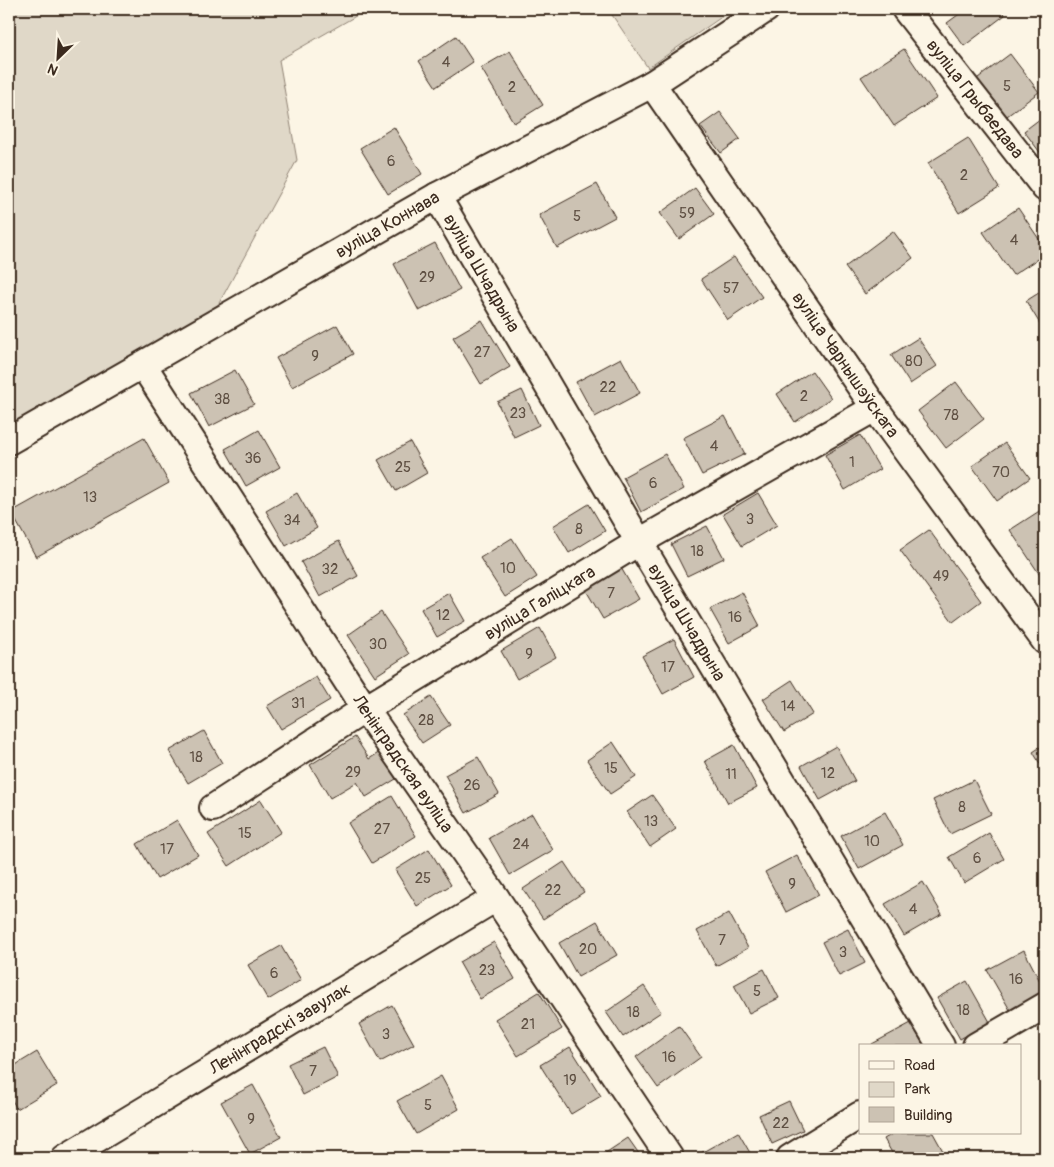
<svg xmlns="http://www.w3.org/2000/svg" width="1054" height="1167" font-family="Pangolin,sans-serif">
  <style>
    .green { fill: #e0d8c8; stroke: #8e8173 }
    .building { fill: #ccc2b3; stroke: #3b2a1e }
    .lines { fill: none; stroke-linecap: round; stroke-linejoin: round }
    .street-casing { stroke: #3b2a1e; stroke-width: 30 }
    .street { stroke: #fcf5e5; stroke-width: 26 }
    .labels { text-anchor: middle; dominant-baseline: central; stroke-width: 5; stroke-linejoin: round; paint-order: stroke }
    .number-label { font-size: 15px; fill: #5f5043 }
    .street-label { font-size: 18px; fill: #3b2a1e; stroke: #fcf5e5 }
  </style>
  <rect width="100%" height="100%" fill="#fcf5e5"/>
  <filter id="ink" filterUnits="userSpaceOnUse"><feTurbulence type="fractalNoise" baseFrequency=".02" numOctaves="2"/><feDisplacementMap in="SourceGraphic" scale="10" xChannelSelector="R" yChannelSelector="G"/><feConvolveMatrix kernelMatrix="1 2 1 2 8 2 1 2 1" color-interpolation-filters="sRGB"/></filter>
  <g filter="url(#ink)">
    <path class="green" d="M 9,9 L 368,9 L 279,60 L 297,160 L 218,305 L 9,430 Z
      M 608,9 L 733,9 L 648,68 Z"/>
    <path class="building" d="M 966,9 L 1000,9 L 1005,15 L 964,46 L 947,23 Z
      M 456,36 L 473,62 L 436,87 L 419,61 Z
      M 904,49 L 937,98 L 894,126 L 861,77 Z
      M 510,51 L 543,105 L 514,123 L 481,68 Z
      M 1010,54 L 1039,92 L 1003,119 L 974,81 Z
      M 720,112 L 740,139 L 721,153 L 700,126 Z
      M 1045,115 L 1045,159 L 1024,131 Z
      M 394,127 L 422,174 L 388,194 L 360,148 Z
      M 968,138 L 999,188 L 959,213 L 928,163 Z
      M 597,184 L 615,217 L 557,248 L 539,215 Z
      M 695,188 L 714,214 L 679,239 L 660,213 Z
      M 1018,208 L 1045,248 L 1045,254 L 1013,275 L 983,232 Z
      M 893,231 L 913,258 L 865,294 L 845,267 Z
      M 435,243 L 460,290 L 419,311 L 394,264 Z
      M 734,257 L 762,297 L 728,320 L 701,279 Z
      M 1045,289 L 1045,332 L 1026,301 Z
      M 482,320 L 510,367 L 481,384 L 453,337 Z
      M 337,325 L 353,354 L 292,387 L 276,358 Z
      M 918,338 L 937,366 L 910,384 L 891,355 Z
      M 621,358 L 640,393 L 595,417 L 576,382 Z
      M 235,370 L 254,404 L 209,427 L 191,393 Z
      M 812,371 L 831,398 L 795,422 L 777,394 Z
      M 956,382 L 984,419 L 946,448 L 918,411 Z
      M 522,390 L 539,425 L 514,437 L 497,402 Z
      M 725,416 L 745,454 L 702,475 L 683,438 Z
      M 259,430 L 280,467 L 246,486 L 225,449 Z
      M 860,435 L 880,469 L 845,490 L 825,455 Z
      M 144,438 L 169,483 L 36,557 L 11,512 Z
      M 410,442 L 427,473 L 396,491 L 378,460 Z
      M 1005,443 L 1030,478 L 997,501 L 972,466 Z
      M 665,454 L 684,489 L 641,512 L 623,477 Z
      M 297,493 L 317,528 L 286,546 L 266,511 Z
      M 758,493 L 777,525 L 742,546 L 723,514 Z
      M 589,504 L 605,531 L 569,553 L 553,526 Z
      M 1044,508 L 1045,576 L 1042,578 L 1010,530 Z
      M 707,526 L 724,558 L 687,576 L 671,544 Z
      M 929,530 L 981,601 L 953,622 L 900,550 Z
      M 512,538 L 537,577 L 505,597 L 480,558 Z
      M 339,541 L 358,576 L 320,597 L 301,562 Z
      M 620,566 L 639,599 L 603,619 L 584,587 Z
      M 742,592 L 760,626 L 729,643 L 710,609 Z
      M 449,593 L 465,621 L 437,637 L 421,609 Z
      M 381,612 L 409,654 L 375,676 L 348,635 Z
      M 540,628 L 556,657 L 517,679 L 501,651 Z
      M 674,639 L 694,677 L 663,694 L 642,656 Z
      M 316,677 L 330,700 L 281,729 L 267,706 Z
      M 792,680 L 813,714 L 784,732 L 763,699 Z
      M 431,697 L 450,725 L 422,743 L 403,715 Z
      M 204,731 L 222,763 L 188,783 L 169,751 Z
      M 355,737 L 369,759 L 380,752 L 396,779 L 366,797 L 357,782 L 330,798 L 310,765 Z
      M 613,742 L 636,777 L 610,794 L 587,760 Z
      M 1045,744 L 1045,772 L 1033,752 Z
      M 734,745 L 757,788 L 728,803 L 705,761 Z
      M 836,746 L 855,781 L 820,800 L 801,766 Z
      M 478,757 L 499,794 L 466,813 L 445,775 Z
      M 974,780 L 991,814 L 950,834 L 933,800 Z
      M 652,795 L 676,829 L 650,847 L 627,812 Z
      M 392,796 L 416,836 L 372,863 L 348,823 Z
      M 261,800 L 281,832 L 229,866 L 208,834 Z
      M 885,812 L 903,845 L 859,869 L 841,836 Z
      M 532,814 L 553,850 L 510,875 L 489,838 Z
      M 177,820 L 198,855 L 157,879 L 137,844 Z
      M 989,833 L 1004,859 L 964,883 L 949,857 Z
      M 429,849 L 451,885 L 417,906 L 395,870 Z
      M 797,855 L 819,895 L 786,912 L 765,872 Z
      M 564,862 L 584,892 L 543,919 L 523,889 Z
      M 923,882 L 942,914 L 904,936 L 885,904 Z
      M 729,913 L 748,948 L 716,966 L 697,931 Z
      M 597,921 L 617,955 L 578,977 L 559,943 Z
      M 848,929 L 865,963 L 839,976 L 822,942 Z
      M 494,942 L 515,979 L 480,999 L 459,962 Z
      M 281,946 L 301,980 L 268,1000 L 248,965 Z
      M 1024,950 L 1045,991 L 1010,1010 L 987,970 Z
      M 764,969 L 779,998 L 749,1013 L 734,985 Z
      M 967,981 L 990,1022 L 960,1039 L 937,998 Z
      M 644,986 L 661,1012 L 623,1037 L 606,1012 Z
      M 539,992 L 562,1029 L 518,1056 L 495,1019 Z
      M 392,1005 L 414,1044 L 380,1062 L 359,1024 Z
      M 911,1023 L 924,1046 L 873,1046 L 872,1044 Z
      M 679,1026 L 701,1057 L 658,1088 L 636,1057 Z
      M 323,1047 L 338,1077 L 303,1095 L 288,1064 Z
      M 570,1047 L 601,1096 L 571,1114 L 540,1065 Z
      M 37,1052 L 57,1085 L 17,1109 L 9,1095 L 9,1069 Z
      M 441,1076 L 459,1109 L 416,1134 L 397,1101 Z
      M 253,1085 L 281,1137 L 250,1154 L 221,1102 Z
      M 789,1101 L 803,1130 L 772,1144 L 759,1115 Z
      M 738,1132 L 753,1158 L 704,1158 L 701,1153 Z
      M 894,1133 L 933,1133 L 943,1151 L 929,1158 L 895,1158 L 884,1139 Z
      M 628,1138 L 642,1158 L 598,1158 Z"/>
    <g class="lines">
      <defs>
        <g id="street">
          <path id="s1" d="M 905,9 L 1045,188"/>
          <path id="s2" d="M 652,84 L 875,408 L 1045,641"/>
          <path id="s3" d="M 437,196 L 639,542 L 941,1046"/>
          <path id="s4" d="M 143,365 L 365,709 L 496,898 L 670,1158"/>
          <path id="s5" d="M 9,441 L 437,196 L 652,84 L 766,9"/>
          <path id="s6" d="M 213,808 L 365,709 L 639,542 L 875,408"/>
          <path d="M 976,1046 L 1045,1006"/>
          <path id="s7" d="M 65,1158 L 496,898"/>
          <path d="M 790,1158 L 860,1115"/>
        </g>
      </defs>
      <use href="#street" class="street-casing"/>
      <use href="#street" class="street"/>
    </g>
  </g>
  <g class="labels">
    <g class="number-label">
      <text x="446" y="62">4</text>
      <text x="1007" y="86">5</text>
      <text x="512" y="87">2</text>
      <text x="391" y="161">6</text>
      <text x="964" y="175">2</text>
      <text x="687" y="213">59</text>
      <text x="577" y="216">5</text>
      <text x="1014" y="240">4</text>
      <text x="427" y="277">29</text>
      <text x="731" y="288">57</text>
      <text x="482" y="352">27</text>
      <text x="315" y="356">9</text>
      <text x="914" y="361">80</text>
      <text x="608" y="387">22</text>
      <text x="804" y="396">2</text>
      <text x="222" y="399">38</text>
      <text x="518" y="413">23</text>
      <text x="951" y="415">78</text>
      <text x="714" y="446">4</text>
      <text x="253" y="458">36</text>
      <text x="852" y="462">1</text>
      <text x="403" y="467">25</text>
      <text x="1001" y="472">70</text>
      <text x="653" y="483">6</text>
      <text x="90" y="497">13</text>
      <text x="750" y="519">3</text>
      <text x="292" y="520">34</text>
      <text x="579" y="529">8</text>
      <text x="697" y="551">18</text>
      <text x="508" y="568">10</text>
      <text x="330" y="569">32</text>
      <text x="941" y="576">49</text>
      <text x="611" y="593">7</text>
      <text x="443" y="615">12</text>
      <text x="735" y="617">16</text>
      <text x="378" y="644">30</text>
      <text x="529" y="654">9</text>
      <text x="668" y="667">17</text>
      <text x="298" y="703">31</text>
      <text x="788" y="706">14</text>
      <text x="426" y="720">28</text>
      <text x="196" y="757">18</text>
      <text x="611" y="768">15</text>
      <text x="353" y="772">29</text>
      <text x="828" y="773">12</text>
      <text x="731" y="774">11</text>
      <text x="472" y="785">26</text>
      <text x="962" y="807">8</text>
      <text x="651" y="821">13</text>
      <text x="382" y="829">27</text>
      <text x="245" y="833">15</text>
      <text x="872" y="841">10</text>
      <text x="521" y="844">24</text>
      <text x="167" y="849">17</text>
      <text x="977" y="858">6</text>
      <text x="423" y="878">25</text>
      <text x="792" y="884">9</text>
      <text x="553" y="890">22</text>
      <text x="913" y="909">4</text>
      <text x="722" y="940">7</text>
      <text x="588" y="949">20</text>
      <text x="843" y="952">3</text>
      <text x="487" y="970">23</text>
      <text x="274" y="973">6</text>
      <text x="1016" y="979">16</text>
      <text x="757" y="991">5</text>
      <text x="963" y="1010">18</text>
      <text x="633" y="1012">18</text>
      <text x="528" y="1024">21</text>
      <text x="386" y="1034">3</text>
      <text x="669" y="1057">16</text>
      <text x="313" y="1071">7</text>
      <text x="570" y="1080">19</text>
      <text x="428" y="1105">5</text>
      <text x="251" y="1119">9</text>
      <text x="781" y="1123">22</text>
    </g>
    <g class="street-label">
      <text stroke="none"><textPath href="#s1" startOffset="114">вуліца Грыбаедава</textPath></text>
      <text stroke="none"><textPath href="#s5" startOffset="436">вуліца Коннава</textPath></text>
      <text stroke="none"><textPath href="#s3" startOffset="89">вуліца Шчадрына</textPath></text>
      <text stroke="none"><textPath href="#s2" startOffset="341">вуліца Чарнышэўскага</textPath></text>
      <text stroke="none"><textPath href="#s6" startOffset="386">вуліца Галіцкага</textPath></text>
      <text stroke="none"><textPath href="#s3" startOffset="494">вуліца Шчадрына</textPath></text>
      <text stroke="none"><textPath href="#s4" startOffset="476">Ленінградская вуліца</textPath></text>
      <text stroke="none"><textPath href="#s7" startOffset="251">Ленінградскі завулак</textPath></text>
    </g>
  </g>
  <rect width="1054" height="1167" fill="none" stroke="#fcf5e5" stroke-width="30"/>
  <rect x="15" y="15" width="1024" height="1137" fill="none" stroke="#3b2a1e" stroke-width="2" filter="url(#ink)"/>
  <rect x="859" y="1044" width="162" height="90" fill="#fcf5e5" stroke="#afa495"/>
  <rect x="869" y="1061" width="25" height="8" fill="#fcf5e5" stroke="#afa495"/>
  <text x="904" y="1070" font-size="15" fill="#3b2a1e">Road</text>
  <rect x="869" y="1082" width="25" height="15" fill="#e0d8c8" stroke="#afa495"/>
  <text x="904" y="1094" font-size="15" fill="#3b2a1e">Park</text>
  <rect x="869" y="1107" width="25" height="15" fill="#ccc2b3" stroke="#afa495"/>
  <text x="904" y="1120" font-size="15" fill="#3b2a1e">Building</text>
  <g transform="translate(58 58) rotate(205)" stroke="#fcf5e5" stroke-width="4" paint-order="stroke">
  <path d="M0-4L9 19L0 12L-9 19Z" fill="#3b2a1e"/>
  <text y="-8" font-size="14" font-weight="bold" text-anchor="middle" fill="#3b2a1e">N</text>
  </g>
</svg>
